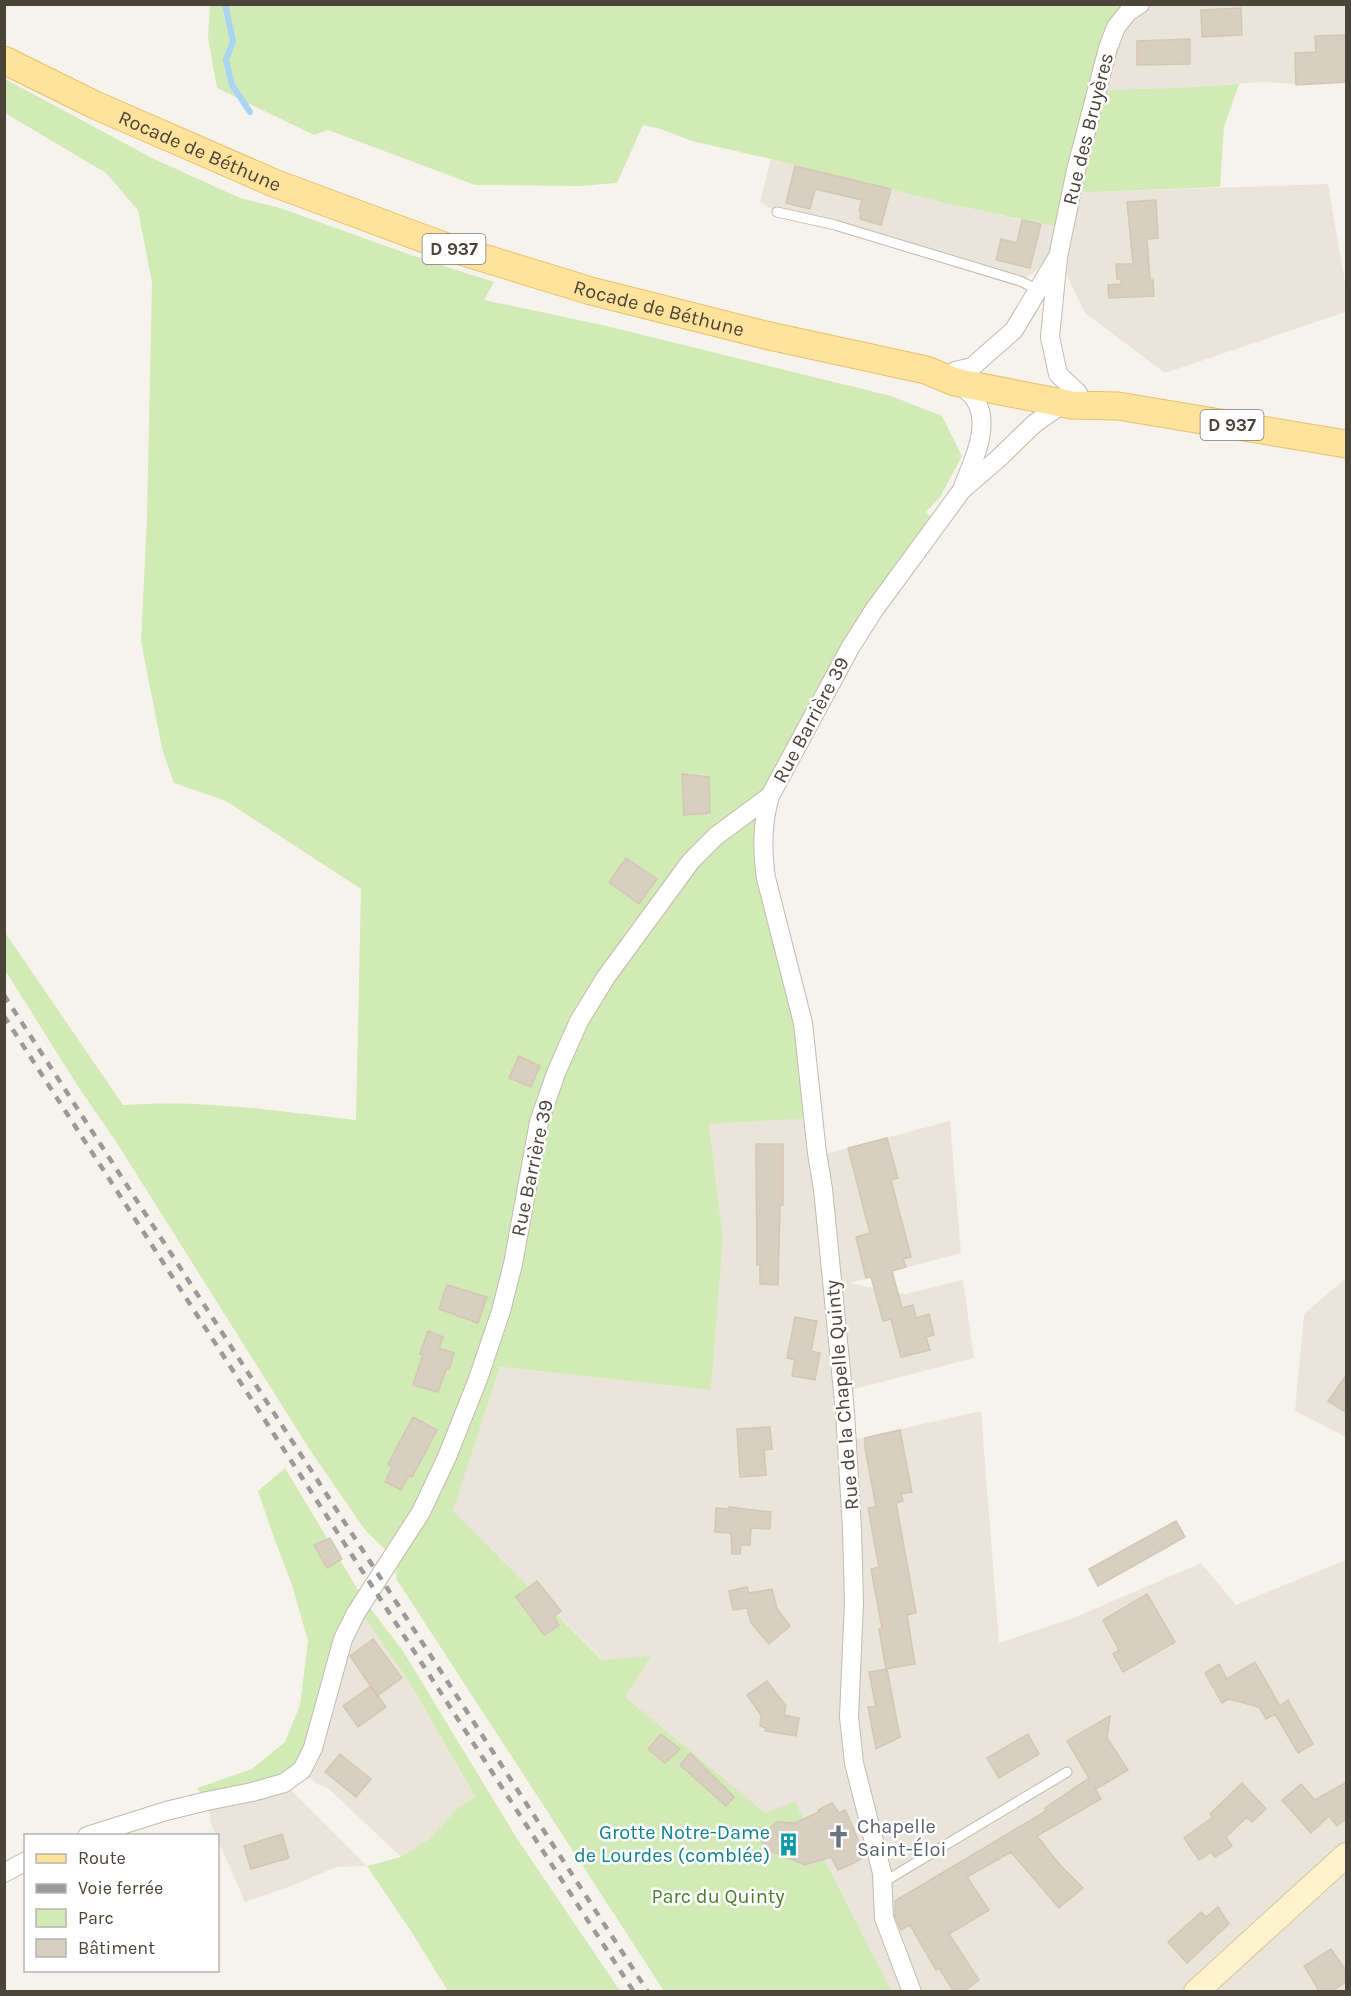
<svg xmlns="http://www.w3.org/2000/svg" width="1351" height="1996" font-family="Karla,sans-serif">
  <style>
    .residential { fill: #eae5da }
    .green { fill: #d2eab5 }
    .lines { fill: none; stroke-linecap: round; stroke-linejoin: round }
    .stream { stroke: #a9d4f2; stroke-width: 6 }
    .building { fill: #d8cfc1; stroke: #d3c7b4; stroke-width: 1.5 }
    .lane-casing { stroke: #c2bbae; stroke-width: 11 }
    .street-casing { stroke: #c2bbae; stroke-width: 20 }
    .secondary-casing { stroke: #d6c79b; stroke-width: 26 }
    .primary-casing { stroke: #e6c16a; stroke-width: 29 }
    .lane { stroke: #fff; stroke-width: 9 }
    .street { stroke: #fff; stroke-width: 18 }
    .secondary { stroke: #fff3cd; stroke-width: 24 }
    .primary { stroke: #ffe39c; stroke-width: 27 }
    .rail { stroke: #9a9a9a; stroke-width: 4.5; stroke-dasharray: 8 8; stroke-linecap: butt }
    .labels { text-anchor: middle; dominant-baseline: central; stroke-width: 5; stroke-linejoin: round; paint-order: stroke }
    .shield { fill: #fff; stroke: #817c74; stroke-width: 1.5 }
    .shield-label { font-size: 18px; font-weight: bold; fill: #4b4439 }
    .street-label { font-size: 20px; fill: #4b4439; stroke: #fff }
    .worship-label { font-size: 20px; fill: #5b616d; stroke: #fff; text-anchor: start }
    .culture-label { font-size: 20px; fill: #0d838f; stroke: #fff; text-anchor: end }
    .park-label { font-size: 20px; fill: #4a7f2a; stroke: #fff }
  </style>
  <rect width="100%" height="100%" fill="#f6f3ec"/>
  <path class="residential" d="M 1127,5 L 1346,5 L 1346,83 L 1296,84 L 1263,82 L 1175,88 L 1097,90 Z
    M 771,159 L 949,204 L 1041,224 L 1072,188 L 1092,192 L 1328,184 L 1346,288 L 1346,312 L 1165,373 L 1085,313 L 1058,257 L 1020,281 L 777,212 L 760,202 Z
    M 813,1118 L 825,1154 L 950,1121 L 961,1253 L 849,1283 L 905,1294 L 963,1280 L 974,1358 L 854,1389 L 855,1439 L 981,1411 L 999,1643 L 1076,1617 L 1201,1563 L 1236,1605 L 1346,1560 L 1346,1991 L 713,1991 L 590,1750 L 650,1657 L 603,1660 L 453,1511 L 500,1367 L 711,1390 L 723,1239 L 709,1123 Z
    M 1346,1278 L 1346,1437 L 1295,1411 L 1304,1314 Z
    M 356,1613 L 368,1622 L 416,1693 L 475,1798 L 457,1809 L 429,1839 L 401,1857 L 329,1789 L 317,1784 L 302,1770 Z
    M 284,1783 L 367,1866 L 336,1867 L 291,1886 L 245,1902 L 218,1840 L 218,1836 L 216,1835 L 211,1824 L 207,1801 Z"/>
  <path class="green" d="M 210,5 L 1127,5 L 1097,90 L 1175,88 L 1239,84 L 1224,127 L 1220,187 L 1092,192 L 1073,189 L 1064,228 L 949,204 L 771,159 L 692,141 L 661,129 L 643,125 L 617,183 L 580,186 L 475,185 L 328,130 L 314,135 L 217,88 L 208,38 Z
    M 5,79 L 154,159 L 240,198 L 280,208 L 425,260 L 494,282 L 484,300 L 602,325 L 891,396 L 942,416 L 962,456 L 940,497 L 926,512 L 936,523 L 830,687 L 763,834 L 813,1118 L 709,1124 L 723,1239 L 711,1390 L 500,1367 L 453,1511 L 602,1660 L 651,1656 L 625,1697 L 765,1813 L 795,1802 L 891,1991 L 664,1991 L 397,1580 L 393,1557 L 365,1530 L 310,1450 L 115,1140 L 79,1088 L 5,970 L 4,931 L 123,1105 C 201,1099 279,1111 356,1120 L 361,889 L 226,801 L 174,783 L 162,749 L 141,641 L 147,518 L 152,283 L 138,210 L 106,173 L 5,113 Z
    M 285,1468 L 364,1600 L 403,1651 L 516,1837 L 620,1991 L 448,1991 L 411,1931 L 367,1866 L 401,1857 L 429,1839 L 457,1809 L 475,1797 L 416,1693 L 368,1622 L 356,1613 L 302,1770 L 207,1801 L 197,1788 L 252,1769 L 285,1742 L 300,1705 L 308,1641 L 292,1585 L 274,1538 L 258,1491 Z"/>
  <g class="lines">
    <path class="stream" d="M 225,4 L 233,41 L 226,60 L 232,85 L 250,112"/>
  </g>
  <path class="building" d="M 1241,8 L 1242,35 L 1202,37 L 1201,10 Z
    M 1347,35 L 1347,82 L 1296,85 L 1295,53 L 1316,52 L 1315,36 Z
    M 1190,39 L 1190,64 L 1137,65 L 1137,41 Z
    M 795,166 L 891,189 L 881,225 L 860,219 L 861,211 L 859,210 L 862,200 L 815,189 L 810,209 L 786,203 Z
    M 1156,200 L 1158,238 L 1147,239 L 1150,280 L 1153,280 L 1154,296 L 1109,298 L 1108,285 L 1121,284 L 1121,279 L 1117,279 L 1116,264 L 1133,264 L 1127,202 Z
    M 1022,220 L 1041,224 L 1030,268 L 996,260 L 1001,239 L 1017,243 Z
    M 682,774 L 709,777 L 710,813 L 684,815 Z
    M 626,858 L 657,879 L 639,904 L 609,882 Z
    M 519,1056 L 540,1066 L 531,1087 L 509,1078 Z
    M 887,1138 L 898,1178 L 891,1180 L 911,1257 L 903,1259 L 906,1267 L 892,1271 L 902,1308 L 913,1305 L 916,1318 L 929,1314 L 934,1335 L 926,1337 L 930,1350 L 901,1357 L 891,1319 L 883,1321 L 871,1277 L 866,1278 L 856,1237 L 870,1233 L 848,1148 Z
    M 756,1144 L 783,1144 L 783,1205 L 780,1205 L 778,1285 L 760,1284 L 760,1265 L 757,1265 Z
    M 447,1285 L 487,1297 L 478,1323 L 439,1309 Z
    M 795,1317 L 817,1321 L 811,1351 L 820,1353 L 815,1380 L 792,1376 L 795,1360 L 787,1358 Z
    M 428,1331 L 443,1337 L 439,1348 L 454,1353 L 449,1369 L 446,1369 L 438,1392 L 413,1385 L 423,1354 L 420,1354 Z
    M 1347,1374 L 1347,1413 L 1328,1401 Z
    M 413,1417 L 437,1430 L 412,1477 L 409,1475 L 401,1490 L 385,1482 L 392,1467 L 388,1464 Z
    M 770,1427 L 772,1449 L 764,1450 L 766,1475 L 740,1477 L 737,1429 Z
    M 900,1430 L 912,1492 L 901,1494 L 903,1501 L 896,1503 L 916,1613 L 907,1615 L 915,1664 L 886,1669 L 879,1629 L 882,1628 L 871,1569 L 879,1567 L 868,1508 L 876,1507 L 865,1448 L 865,1438 Z
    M 729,1507 L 771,1512 L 770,1529 L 751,1528 L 750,1545 L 741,1545 L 740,1554 L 732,1554 L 731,1533 L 715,1532 L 716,1508 L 729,1509 Z
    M 1176,1521 L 1185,1537 L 1098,1586 L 1089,1569 Z
    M 330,1538 L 342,1559 L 327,1568 L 314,1545 Z
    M 537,1581 L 561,1611 L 554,1617 L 559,1625 L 544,1635 L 516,1597 Z
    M 747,1587 L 749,1593 L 772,1589 L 777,1609 L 790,1626 L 769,1644 L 751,1623 L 747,1608 L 733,1610 L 729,1591 Z
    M 1147,1594 L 1175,1642 L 1123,1672 L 1113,1654 L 1119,1650 L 1103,1620 Z
    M 373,1639 L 402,1678 L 377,1696 L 350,1656 Z
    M 1255,1662 L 1280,1706 L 1288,1700 L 1313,1744 L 1298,1753 L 1275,1714 L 1266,1719 L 1259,1707 L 1229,1699 L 1222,1703 L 1205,1673 L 1219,1664 L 1227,1679 Z
    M 887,1669 L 900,1737 L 876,1749 L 868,1707 L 876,1707 L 869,1672 Z
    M 767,1681 L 786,1706 L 784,1715 L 799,1718 L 796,1736 L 765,1731 L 766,1728 L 760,1726 L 761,1715 L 747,1695 Z
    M 371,1686 L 386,1707 L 358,1727 L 343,1706 Z
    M 1110,1716 L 1107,1738 L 1128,1770 L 1096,1789 L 1093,1785 L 1101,1799 L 1037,1836 L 1060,1865 L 1083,1888 L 1059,1908 L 1011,1852 L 967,1877 L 989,1910 L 949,1934 L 979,1980 L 963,1992 L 954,1992 L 939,1968 L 936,1970 L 910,1925 L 901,1930 L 895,1916 L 895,1901 L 1046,1811 L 1045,1808 L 1089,1778 L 1067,1741 Z
    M 661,1734 L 680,1749 L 665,1763 L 648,1749 Z
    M 1028,1734 L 1039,1754 L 999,1778 L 987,1758 Z
    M 690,1753 L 734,1797 L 726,1806 L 680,1765 Z
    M 340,1754 L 371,1779 L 356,1797 L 325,1772 Z
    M 1347,1782 L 1347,1818 L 1337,1826 L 1329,1816 L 1311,1833 L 1282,1800 L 1301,1784 L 1315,1800 Z
    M 1242,1783 L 1266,1809 L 1252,1822 L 1247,1817 L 1226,1837 L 1232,1846 L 1215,1857 L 1211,1852 L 1199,1860 L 1184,1838 L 1213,1817 L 1210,1814 Z
    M 832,1803 L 839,1813 L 845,1810 L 849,1818 L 865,1857 L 852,1864 L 838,1870 L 831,1857 L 805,1865 L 768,1850 L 759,1837 L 777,1822 L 795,1823 L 819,1812 L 818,1810 Z
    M 282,1834 L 289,1858 L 251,1869 L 244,1846 Z
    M 1218,1907 L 1229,1924 L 1187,1963 L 1168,1942 L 1201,1912 L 1206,1917 Z
    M 1331,1949 L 1347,1972 L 1347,1981 L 1331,1992 L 1320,1992 L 1304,1966 Z"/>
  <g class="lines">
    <defs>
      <path id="lane" d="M 777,212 L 835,225 L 1020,281 L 1039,290
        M 882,1883 L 1067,1772"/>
      <path id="street" d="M 955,371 L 972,367 L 1014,330 L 1057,258
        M 957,383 C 965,389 973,394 977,403 C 990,429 972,463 963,487
        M 1078,393 L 1058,374 L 1050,337 L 1058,257 L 1076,170 L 1108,48 L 1116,27 L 1128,12 L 1140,4
        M 770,796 C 762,824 762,849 766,878 L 803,1023 L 817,1153 L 823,1189 L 845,1412 L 852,1529 L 854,1602 L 849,1717 L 854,1763 L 882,1873 L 884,1918 L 912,1992
        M 87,1836 L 166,1811 L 207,1801 L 252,1792 L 284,1783 L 302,1770 L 313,1748 L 343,1639 L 356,1613 L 421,1512 L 447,1457 L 478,1379 L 501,1311 L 513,1264 L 539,1122 L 556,1073 L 579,1021 L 606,977 L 691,861 L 716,836 L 770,796 L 850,648 L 874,610 L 962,490 L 999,458 L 1034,424 L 1058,407 L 1070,405
        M 4,1873 L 26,1861"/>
      <path id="secondary" d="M 1196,1992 L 1346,1855"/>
      <g id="primary">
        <path id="s1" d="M 4,60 L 95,105 L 274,183 L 441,245 L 591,291 L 765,335 L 926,370 L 955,382 L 1072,405 L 1118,406 L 1346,444"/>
      </g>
    </defs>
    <use href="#lane" class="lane-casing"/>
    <use href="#street" class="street-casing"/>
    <use href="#secondary" class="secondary-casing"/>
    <use href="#primary" class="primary-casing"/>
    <use href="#lane" class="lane"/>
    <use href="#street" class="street"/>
    <use href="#secondary" class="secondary"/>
    <use href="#primary" class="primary"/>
    <path class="rail" d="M 4,995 L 648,1992
      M 4,1016 L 634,1992"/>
  </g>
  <defs>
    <symbol id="church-bare" viewBox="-9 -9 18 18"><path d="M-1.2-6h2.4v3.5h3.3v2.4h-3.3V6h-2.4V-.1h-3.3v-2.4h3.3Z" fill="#6b7280" stroke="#fff" stroke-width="2.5" paint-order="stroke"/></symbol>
    <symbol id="building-bare" viewBox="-9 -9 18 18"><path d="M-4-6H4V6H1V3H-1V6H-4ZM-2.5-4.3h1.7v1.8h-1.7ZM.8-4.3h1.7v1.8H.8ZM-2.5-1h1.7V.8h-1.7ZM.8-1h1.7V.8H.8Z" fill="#0f9aa8" stroke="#fff" stroke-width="2.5" paint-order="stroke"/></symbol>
  </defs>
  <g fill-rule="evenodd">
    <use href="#church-bare" x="822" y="1820" width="33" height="33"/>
    <use href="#building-bare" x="772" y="1828" width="33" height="33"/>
  </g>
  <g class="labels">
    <g class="shield">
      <rect x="422.5" y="234" width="63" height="30" rx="4.5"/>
      <rect x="1200.5" y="410" width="63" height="30" rx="4.5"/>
    </g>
    <g class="shield-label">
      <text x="454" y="249">D 937</text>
      <text x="1232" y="425">D 937</text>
    </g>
    <g class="street-label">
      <text transform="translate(1088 129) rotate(-76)">Rue des Bruyères</text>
      <text stroke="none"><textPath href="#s1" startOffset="216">Rocade de Béthune</textPath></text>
      <text stroke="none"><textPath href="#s1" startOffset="702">Rocade de Béthune</textPath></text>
      <text transform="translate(811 720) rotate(-62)">Rue Barrière 39</text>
      <text transform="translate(532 1168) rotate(-78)">Rue Barrière 39</text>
      <text transform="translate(842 1395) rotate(-95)">Rue de la Chapelle Quinty</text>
    </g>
    <g class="worship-label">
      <text x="857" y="1826">Chapelle<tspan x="857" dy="23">Saint-Éloi</tspan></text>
    </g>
    <g class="culture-label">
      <text x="770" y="1832">Grotte Notre-Dame<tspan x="770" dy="23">de Lourdes (comblée)</tspan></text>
    </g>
    <g class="park-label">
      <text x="718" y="1896">Parc du Quinty</text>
    </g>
  </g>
  <rect width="1351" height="1996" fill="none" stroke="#4b4439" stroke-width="12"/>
  <rect x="24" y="1834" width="195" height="138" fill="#ffffff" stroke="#b7b4b0" stroke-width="1.5"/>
  <rect x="36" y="1854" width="30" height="9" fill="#ffe39c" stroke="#b7b4b0" stroke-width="1.5"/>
  <text x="78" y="1864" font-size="18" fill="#4b4439">Route</text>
  <rect x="36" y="1884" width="30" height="9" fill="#9a9a9a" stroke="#b7b4b0" stroke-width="1.5"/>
  <text x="78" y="1894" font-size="18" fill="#4b4439">Voie ferrée</text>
  <rect x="36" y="1909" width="30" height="18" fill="#d2eab5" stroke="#b7b4b0" stroke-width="1.5"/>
  <text x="78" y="1924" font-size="18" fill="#4b4439">Parc</text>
  <rect x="36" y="1939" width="30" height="18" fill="#d8cfc1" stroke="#b7b4b0" stroke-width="1.5"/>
  <text x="78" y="1954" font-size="18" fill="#4b4439">Bâtiment</text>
</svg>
